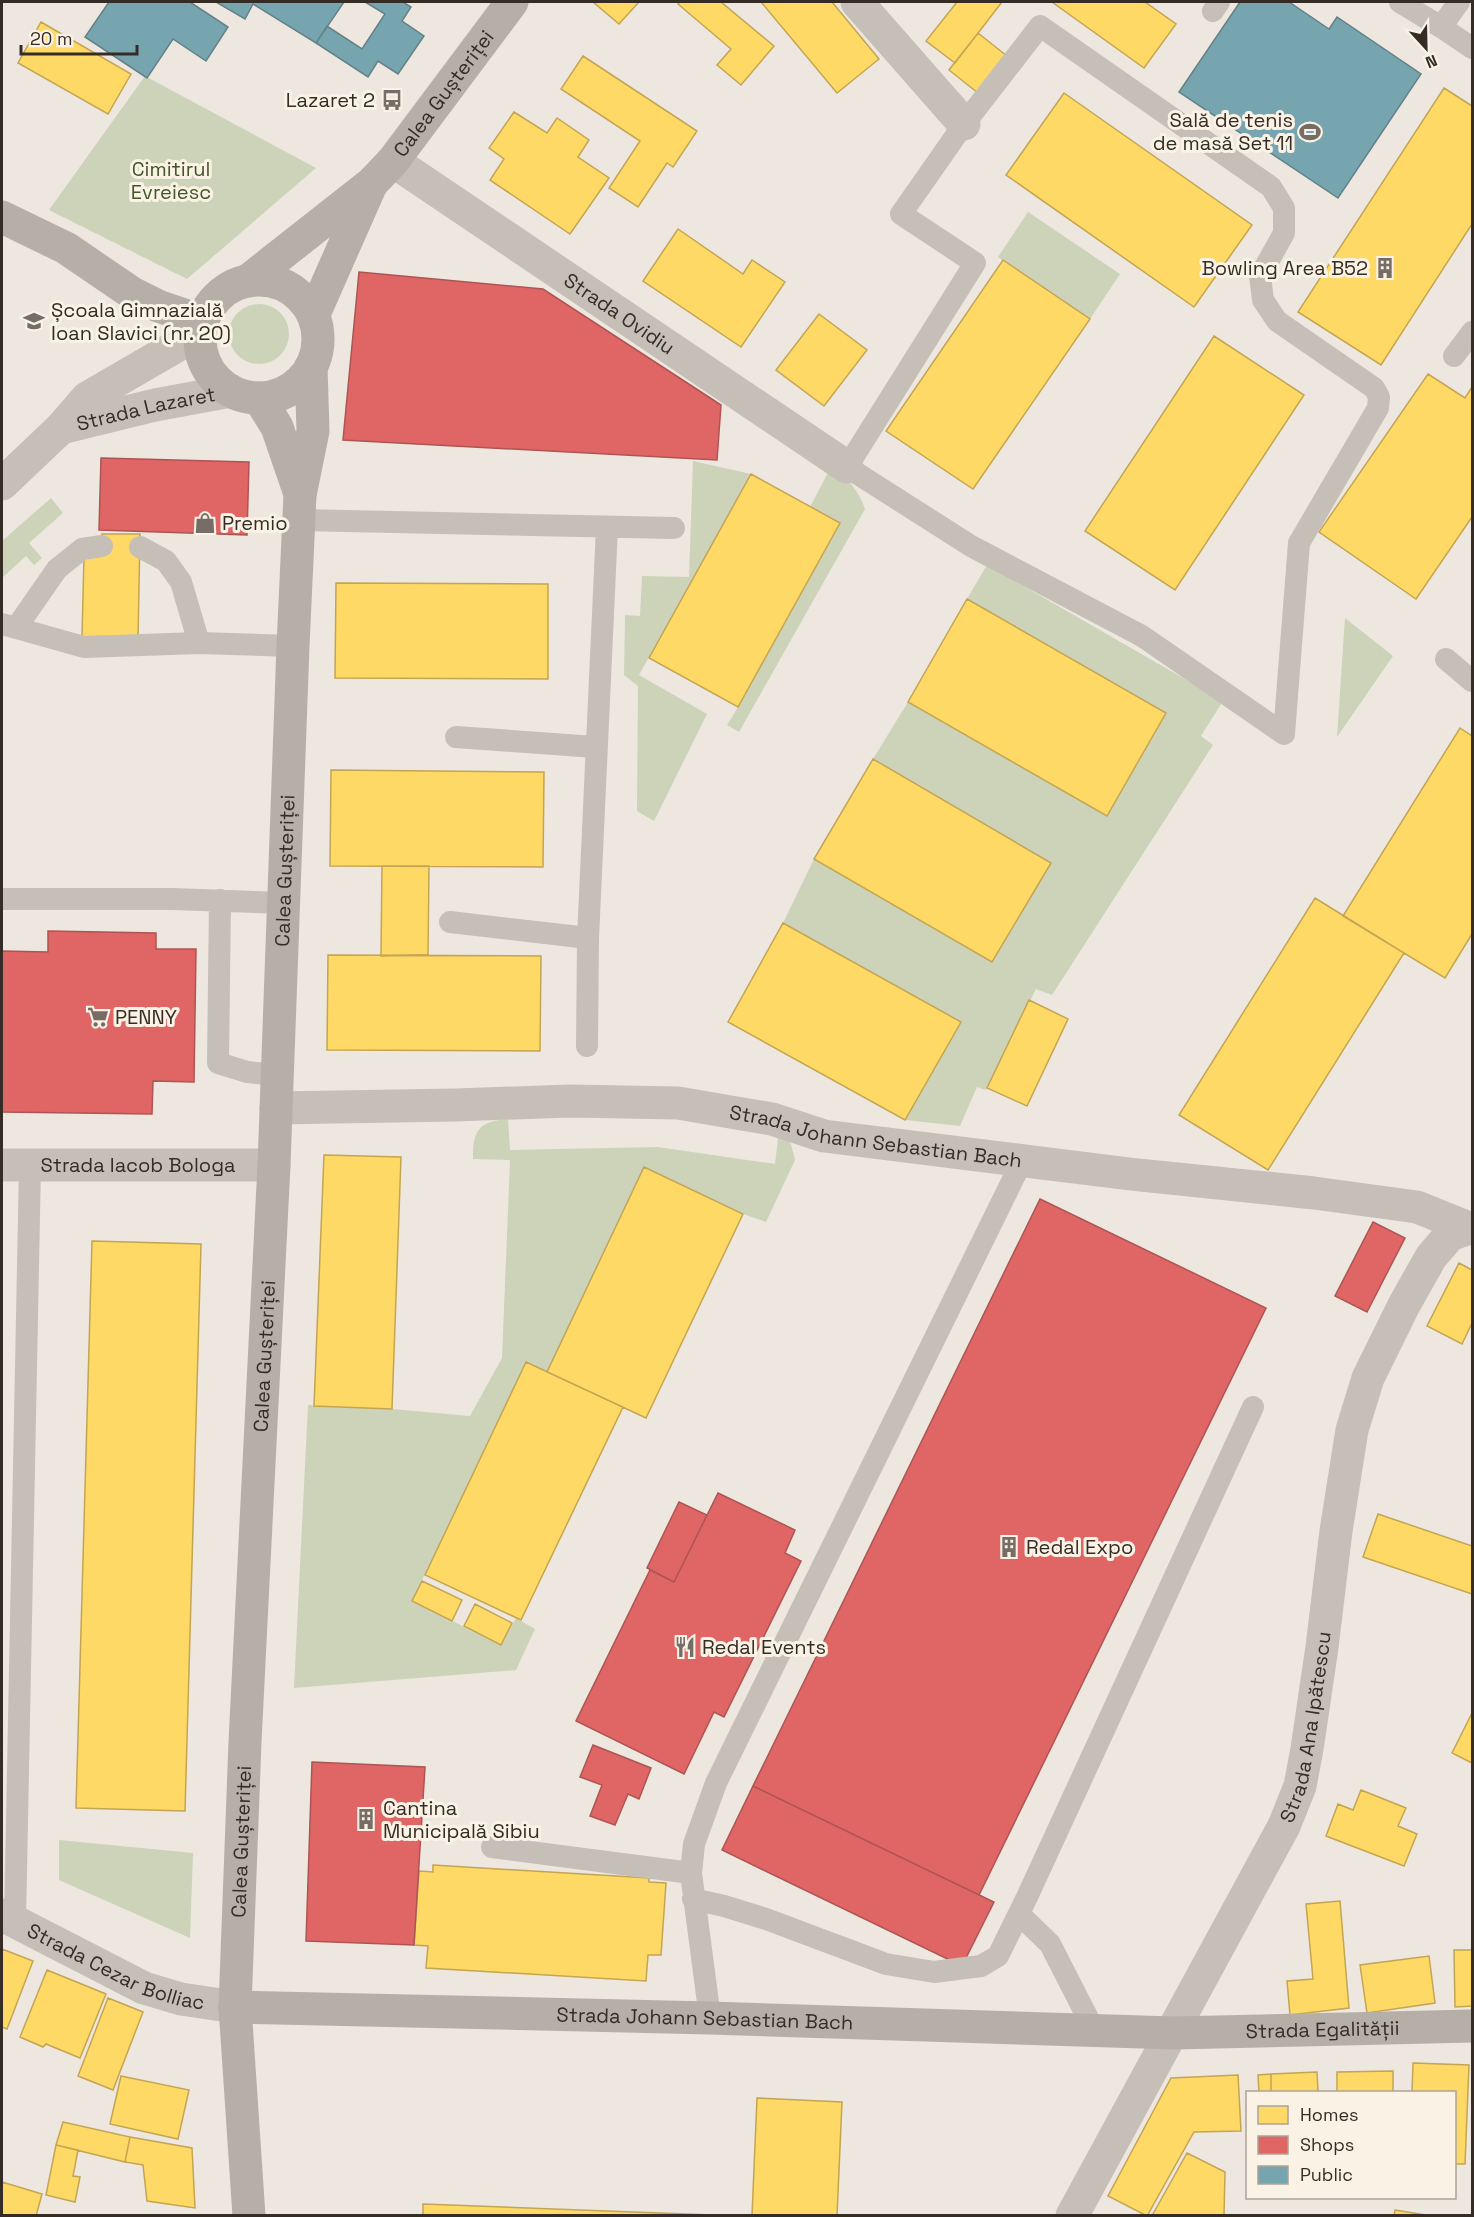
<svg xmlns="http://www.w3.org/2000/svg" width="1474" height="2217" font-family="'Space Grotesk',sans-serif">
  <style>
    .green { fill: #ccd3b8 }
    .homes { fill: #ffd966; stroke: #c3a553; stroke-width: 1.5 }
    .shops { fill: #e06666; stroke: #ad5553; stroke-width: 1.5 }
    .public { fill: #76a5af; stroke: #638186; stroke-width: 1.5 }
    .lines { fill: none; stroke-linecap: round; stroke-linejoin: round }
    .lane { stroke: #c5bfb8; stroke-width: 22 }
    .street { stroke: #c5bfb8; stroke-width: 33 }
    .secondary { stroke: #b6afa8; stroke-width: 33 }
    .labels { text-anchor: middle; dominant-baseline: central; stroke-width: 6; stroke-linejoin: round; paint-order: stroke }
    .street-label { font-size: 20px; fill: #362c26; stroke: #faf2e5 }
    .poi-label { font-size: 20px; fill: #362c26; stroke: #faf2e5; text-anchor: start }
    .park-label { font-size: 20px; fill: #425629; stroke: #faf2e5 }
  </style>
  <rect width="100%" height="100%" fill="#ede7df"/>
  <path class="green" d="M 145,76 L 316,168 L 187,279 L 49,210 Z
    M 1028,212 L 1120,274 L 1090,319 L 998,257 Z
    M229 334a30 30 0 1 1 60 0a30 30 0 1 1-60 0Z
    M 693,461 L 751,474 L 639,675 L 707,714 L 654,821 L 637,811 L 638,686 L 624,675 L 625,615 L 640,616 L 642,576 L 689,577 Z
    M 830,469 C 848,477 859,491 865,509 L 739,732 L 727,725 L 738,707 L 810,507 Z
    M 51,498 L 63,513 L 29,543 L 42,558 L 34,565 L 26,556 L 2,578 L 2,541 Z
    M 987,565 L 1223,701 L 1201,736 L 1213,745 L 1052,995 L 1036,989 L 986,1090 L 977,1087 L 960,1126 L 905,1120 L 960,1022 L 783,923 L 814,859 L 992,962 L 1050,863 L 873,759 L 908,702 L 1107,816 L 1166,714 L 967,599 Z
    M 1345,618 L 1393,656 L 1337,737 Z
    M 508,1119 L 510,1150 L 658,1147 L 775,1164 L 779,1131 L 791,1144 L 795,1160 L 766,1222 L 743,1214 L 644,1167 L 547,1372 L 526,1362 L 412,1601 L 501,1645 L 516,1618 L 535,1629 L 516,1670 L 294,1688 L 308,1405 L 392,1409 L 470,1416 L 502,1358 L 510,1160 L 473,1159 C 473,1129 479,1122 508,1119 Z
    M 59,1840 L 193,1853 L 190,1938 L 59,1880 Z"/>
  <path class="homes" d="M 593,2 L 639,2 L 619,24 Z
    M 680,2 L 721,2 L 774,46 L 741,85 L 717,65 L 731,49 L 678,4 Z
    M 761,2 L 832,2 L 879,59 L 837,93 Z
    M 957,2 L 1002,2 L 955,63 L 926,41 Z
    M 1052,2 L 1145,2 L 1176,24 L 1144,68 Z
    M 41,22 L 131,74 L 108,114 L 18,63 Z
    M 978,33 L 1007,56 L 978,93 L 949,70 Z
    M 583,56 L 697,131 L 673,167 L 667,163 L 638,207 L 609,188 L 640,141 L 561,89 Z
    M 1444,88 L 1472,106 L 1472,224 L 1381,365 L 1298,312 Z
    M 1064,93 L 1252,225 L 1194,307 L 1006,175 Z
    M 514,112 L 547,133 L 557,118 L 589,140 L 578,157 L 609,178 L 570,234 L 490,180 L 504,159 L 489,148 Z
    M 678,229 L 743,274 L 752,260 L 785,282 L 741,347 L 643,281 Z
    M 1003,260 L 1090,319 L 973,489 L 886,431 Z
    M 819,314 L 867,350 L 824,406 L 776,370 Z
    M 1214,336 L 1304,395 L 1175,590 L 1085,531 Z
    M 1428,374 L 1465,398 L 1472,387 L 1472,517 L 1416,599 L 1319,532 Z
    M 751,474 L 840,523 L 738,707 L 649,658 Z
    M 102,534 L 140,534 L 138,639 L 82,638 L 84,556 L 102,556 Z
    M 336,583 L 548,584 L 548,679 L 335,678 Z
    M 967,599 L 1166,713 L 1107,816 L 908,702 Z
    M 1460,728 L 1472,736 L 1472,934 L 1445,978 L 1343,916 Z
    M 873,759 L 1051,863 L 992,962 L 814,859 Z
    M 331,770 L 544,772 L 543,867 L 330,866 Z
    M 382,866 L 429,866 L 428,955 L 381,956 Z
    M 1315,898 L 1404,953 L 1268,1170 L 1179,1115 Z
    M 783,923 L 961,1022 L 905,1120 L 728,1022 Z
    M 328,955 L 541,956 L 540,1051 L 327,1050 Z
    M 1029,1000 L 1068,1019 L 1027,1106 L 987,1088 Z
    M 324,1155 L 401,1157 L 392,1409 L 314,1406 Z
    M 644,1167 L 743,1214 L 646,1418 L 547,1372 Z
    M 92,1241 L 201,1244 L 185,1811 L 76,1808 Z
    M 1459,1263 L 1472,1270 L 1472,1323 L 1462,1344 L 1427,1326 Z
    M 526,1362 L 623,1407 L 521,1620 L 425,1575 Z
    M 1378,1514 L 1472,1546 L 1472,1594 L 1363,1557 Z
    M 422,1581 L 462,1600 L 452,1621 L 412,1601 Z
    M 475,1604 L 512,1623 L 501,1645 L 464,1626 Z
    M 1472,1713 L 1472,1763 L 1452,1753 Z
    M 1361,1790 L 1406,1808 L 1398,1826 L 1417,1834 L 1404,1866 L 1326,1836 L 1338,1804 L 1353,1810 Z
    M 433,1865 L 649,1878 L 649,1882 L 666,1883 L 661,1955 L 648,1955 L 646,1981 L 426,1968 L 428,1946 L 414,1945 L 419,1871 L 433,1872 Z
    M 1340,1901 L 1349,2008 L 1290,2015 L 1287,1981 L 1313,1979 L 1306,1904 Z
    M 2,1949 L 33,1961 L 7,2029 L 2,2027 Z
    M 1454,1950 L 1472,1950 L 1472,2006 L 1455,2007 Z
    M 1429,1956 L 1435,2003 L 1367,2013 L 1360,1965 Z
    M 47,1970 L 106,1994 L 80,2058 L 46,2044 L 43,2047 L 20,2037 Z
    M 108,1998 L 143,2012 L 113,2090 L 78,2076 Z
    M 1413,2063 L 1469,2065 L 1465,2164 L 1454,2164 L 1454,2092 L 1412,2092 Z
    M 1393,2071 L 1393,2092 L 1337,2092 L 1337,2072 Z
    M 1317,2072 L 1318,2092 L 1271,2092 L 1271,2074 Z
    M 1271,2074 L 1271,2092 L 1259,2092 L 1258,2075 Z
    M 1238,2075 L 1241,2131 L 1194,2132 L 1147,2216 L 1108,2196 L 1171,2078 Z
    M 121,2076 L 189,2090 L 178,2139 L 110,2124 Z
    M 757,2098 L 842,2102 L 837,2216 L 752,2216 Z
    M 63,2122 L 130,2137 L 125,2162 L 56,2145 Z
    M 130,2137 L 192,2148 L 195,2208 L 147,2201 L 143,2165 L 125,2162 Z
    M 56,2145 L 78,2150 L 73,2176 L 80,2177 L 75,2202 L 46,2195 Z
    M 1187,2153 L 1225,2172 L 1224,2216 L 1156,2216 L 1153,2214 Z
    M 2,2182 L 42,2194 L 36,2216 L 2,2216 Z
    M 423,2204 L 712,2215 L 423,2216 Z
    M 1395,2210 L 1432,2216 L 1394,2216 Z"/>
  <path class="shops" d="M 359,272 L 543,289 L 721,405 L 717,460 L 343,440 Z
    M 101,458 L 249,462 L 247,535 L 99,530 Z
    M 48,931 L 156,933 L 156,949 L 196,949 L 194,1082 L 153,1081 L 152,1114 L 2,1112 L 2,951 L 48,952 Z
    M 1040,1199 L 1266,1308 L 979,1895 L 753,1786 Z
    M 1373,1222 L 1405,1238 L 1367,1312 L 1335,1296 Z
    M 718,1493 L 795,1530 L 785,1553 L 801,1561 L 724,1717 L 714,1712 L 684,1774 L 576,1721 L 650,1570 L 674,1582 Z
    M 679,1502 L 707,1515 L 674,1582 L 647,1568 Z
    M 593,1745 L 651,1768 L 639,1799 L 628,1794 L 615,1825 L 590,1816 L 602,1785 L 580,1777 Z
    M 312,1762 L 425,1767 L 414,1945 L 306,1941 Z
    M 753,1786 L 994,1902 L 962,1966 L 722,1850 Z"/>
  <path class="public" d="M 109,2 L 190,2 L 228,27 L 206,61 L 173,39 L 147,78 L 85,37 Z
    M 216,2 L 344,2 L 316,43 L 253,4 L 245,19 Z
    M 365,2 L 403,2 L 411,7 L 402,21 L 424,36 L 398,74 L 378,61 L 368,77 L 316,43 L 327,26 L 362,49 L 385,14 Z
    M 1240,2 L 1289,2 L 1329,29 L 1337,17 L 1421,74 L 1338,198 L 1179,92 Z"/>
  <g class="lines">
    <path class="lane" d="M 1400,2 L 1441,27
      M 1459,2 L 1441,27 L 1472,48
      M 1213,11 L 1219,2
      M 1040,26 L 1271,187 L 1284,208 L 1284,233 L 1260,276 L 1263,300 L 1277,321 L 1374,388 L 1379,397 L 1378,408 L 1299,543 L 1284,734 L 1142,636 L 971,546 L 847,467 L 975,263 L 901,214 L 964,124 Z
      M 1454,356 L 1472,332
      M 299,520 L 674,528
      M 140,547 L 166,561 L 181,582 L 199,643
      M 2,624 L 84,647 L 199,643 L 293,646
      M 16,628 L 57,569 L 82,549 L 102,546
      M 1446,659 L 1472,681
      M 456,737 L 595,747
      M 2,899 L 173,899 L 284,903
      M 220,900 L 218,1063 L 247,1072 L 277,1075
      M 450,922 L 588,938
      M 587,1046 L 588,938 L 607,527
      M 492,1847 L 691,1873
      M 693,1899 L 724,1906 L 766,1919 L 886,1964 L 934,1972 L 981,1966 L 998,1956 L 1027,1897 L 1253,1407
      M 1019,1914 L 1050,1944 L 1094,2030
      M 15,1922 L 30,1165
      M 710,2018 L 691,1873 L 694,1844 L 716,1783 L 1022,1161"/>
    <g class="street">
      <path d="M 857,2 L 964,124"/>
      <path id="s1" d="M 393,161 L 847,467"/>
      <path id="s2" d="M 61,428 L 155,405 L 231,391"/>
      <path d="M 2,484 L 61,428 L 87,398 L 199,333"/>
      <path id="s3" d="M 276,1108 L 455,1105 L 570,1101 L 678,1103 L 772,1119 L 824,1136 L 1130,1174 L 1314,1193 L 1417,1207 L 1469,1228"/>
      <path id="s4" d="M 2,1165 L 274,1165"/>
      <path id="s5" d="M 2,1915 L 144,1988 L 181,1999 L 235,2007"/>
      <path id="s6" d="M 1072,2216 L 1284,1826 L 1300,1786 L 1307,1749 L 1322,1647 L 1336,1531 L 1352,1430 L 1368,1378 L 1404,1305 L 1431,1257 L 1450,1235 L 1469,1228 L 1472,1229"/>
    </g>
    <g class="secondary">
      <path d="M 2,217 L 66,248 L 132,293 L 158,306 L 202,321"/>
      <path id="s7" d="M 250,279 L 372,183 L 393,161 L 512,2"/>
      <circle cx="259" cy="339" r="59"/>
      <path d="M 314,314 L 370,187"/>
      <path d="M 259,398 L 277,427 L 300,494"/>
      <path id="s8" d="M 235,2007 L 710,2018 L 1173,2033 L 1472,2026"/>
      <path id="s9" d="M 249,2216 L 235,2007 L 245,1742 L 274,1165 L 293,646 L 300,495 L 313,431 L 311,367"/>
    </g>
  </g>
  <defs>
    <symbol id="bus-bare" viewBox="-9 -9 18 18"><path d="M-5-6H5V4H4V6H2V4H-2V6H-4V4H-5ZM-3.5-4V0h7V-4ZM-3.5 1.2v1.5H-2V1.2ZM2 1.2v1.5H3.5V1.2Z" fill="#766d67" stroke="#faf2e5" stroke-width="2.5" paint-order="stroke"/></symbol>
    <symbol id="stadium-bare" viewBox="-9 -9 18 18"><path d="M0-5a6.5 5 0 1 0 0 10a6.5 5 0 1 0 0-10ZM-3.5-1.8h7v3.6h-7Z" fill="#766d67" stroke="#faf2e5" stroke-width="2.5" paint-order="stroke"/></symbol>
    <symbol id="building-bare" viewBox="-9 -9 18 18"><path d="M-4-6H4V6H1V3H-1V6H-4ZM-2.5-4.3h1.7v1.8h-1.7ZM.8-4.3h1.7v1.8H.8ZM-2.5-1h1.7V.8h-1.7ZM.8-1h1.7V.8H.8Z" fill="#766d67" stroke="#faf2e5" stroke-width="2.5" paint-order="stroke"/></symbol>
    <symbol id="school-bare" viewBox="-9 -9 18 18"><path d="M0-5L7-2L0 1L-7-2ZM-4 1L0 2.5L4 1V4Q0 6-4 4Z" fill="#766d67" stroke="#faf2e5" stroke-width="2.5" paint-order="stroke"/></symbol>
    <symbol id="shop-bare" viewBox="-9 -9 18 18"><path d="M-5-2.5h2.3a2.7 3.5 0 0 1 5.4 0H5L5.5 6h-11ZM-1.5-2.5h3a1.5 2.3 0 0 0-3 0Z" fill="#766d67" stroke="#faf2e5" stroke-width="2.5" paint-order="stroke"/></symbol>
    <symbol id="supermarket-bare" viewBox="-9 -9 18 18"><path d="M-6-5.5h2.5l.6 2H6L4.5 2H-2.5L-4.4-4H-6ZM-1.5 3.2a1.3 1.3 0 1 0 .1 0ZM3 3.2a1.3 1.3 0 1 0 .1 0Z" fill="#766d67" stroke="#faf2e5" stroke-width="2.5" paint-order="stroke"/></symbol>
    <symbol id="restaurant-bare" viewBox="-9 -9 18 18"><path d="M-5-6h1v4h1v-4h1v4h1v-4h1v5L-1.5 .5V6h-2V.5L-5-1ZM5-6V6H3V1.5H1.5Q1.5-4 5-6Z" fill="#766d67" stroke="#faf2e5" stroke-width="2.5" paint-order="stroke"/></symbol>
  </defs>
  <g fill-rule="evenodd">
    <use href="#bus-bare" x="377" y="85" width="30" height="30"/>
    <use href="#stadium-bare" x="1295" y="117" width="30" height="30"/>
    <use href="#building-bare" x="1370" y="253" width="30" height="30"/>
    <use href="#school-bare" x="19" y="306" width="30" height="30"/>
    <use href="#shop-bare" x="190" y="508" width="30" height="30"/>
    <use href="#supermarket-bare" x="83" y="1002" width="30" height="30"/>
    <use href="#building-bare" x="994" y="1532" width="30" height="30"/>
    <use href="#restaurant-bare" x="670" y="1632" width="30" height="30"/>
    <use href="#building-bare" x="351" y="1804" width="30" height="30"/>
  </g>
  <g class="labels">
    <g class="street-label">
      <text stroke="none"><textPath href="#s7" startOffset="270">Calea Gușteriței</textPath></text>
      <text stroke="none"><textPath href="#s1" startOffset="273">Strada Ovidiu</textPath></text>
      <text stroke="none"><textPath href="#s2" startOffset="87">Strada Lazaret</textPath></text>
      <text stroke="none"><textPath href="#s9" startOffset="1347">Calea Gușteriței</textPath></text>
      <text stroke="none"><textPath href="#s3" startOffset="603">Strada Johann Sebastian Bach</textPath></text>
      <text stroke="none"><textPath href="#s4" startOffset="136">Strada Iacob Bologa</textPath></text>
      <text stroke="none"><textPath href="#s9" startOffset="861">Calea Gușteriței</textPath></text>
      <text stroke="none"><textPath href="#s6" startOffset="546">Strada Ana Ipătescu</textPath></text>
      <text stroke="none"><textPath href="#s9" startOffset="375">Calea Gușteriței</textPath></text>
      <text stroke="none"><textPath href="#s5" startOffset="126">Strada Cezar Bolliac</textPath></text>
      <text stroke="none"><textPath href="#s8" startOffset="470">Strada Johann Sebastian Bach</textPath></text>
      <text stroke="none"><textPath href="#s8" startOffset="1088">Strada Egalității</textPath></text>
    </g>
    <g class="poi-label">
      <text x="375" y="100" text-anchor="end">Lazaret 2</text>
      <text x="1293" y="120" text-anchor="end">Sală de tenis<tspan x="1293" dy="23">de masă Set 11</tspan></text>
      <text x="1368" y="268" text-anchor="end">Bowling Area B52</text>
      <text x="51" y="310">Școala Gimnazială<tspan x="51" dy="23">Ioan Slavici (nr. 20)</tspan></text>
      <text x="222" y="523">Premio</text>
      <text x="115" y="1017">PENNY</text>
      <text x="1026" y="1547">Redal Expo</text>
      <text x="702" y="1647">Redal Events</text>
      <text x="383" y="1808">Cantina<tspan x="383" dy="23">Municipală Sibiu</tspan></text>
    </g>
    <g class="park-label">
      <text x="171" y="169">Cimitirul<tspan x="171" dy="23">Evreiesc</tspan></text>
    </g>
  </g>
  <rect width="1474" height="2217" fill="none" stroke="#362c26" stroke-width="6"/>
  <rect x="1246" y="2091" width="210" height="108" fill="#faf2e5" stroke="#aca399" stroke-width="1.5"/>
  <rect x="1258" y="2106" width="30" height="18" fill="#ffd966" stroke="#aca399" stroke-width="1.5"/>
  <text x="1300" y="2121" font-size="18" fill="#362c26">Homes</text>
  <rect x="1258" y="2136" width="30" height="18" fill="#e06666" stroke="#aca399" stroke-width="1.5"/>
  <text x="1300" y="2151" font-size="18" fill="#362c26">Shops</text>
  <rect x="1258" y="2166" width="30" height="18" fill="#76a5af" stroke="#aca399" stroke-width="1.5"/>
  <text x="1300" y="2181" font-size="18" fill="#362c26">Public</text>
  <g transform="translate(1426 48) rotate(158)" stroke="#faf2e5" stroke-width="4.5" paint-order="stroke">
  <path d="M0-4.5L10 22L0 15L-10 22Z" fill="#362c26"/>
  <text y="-9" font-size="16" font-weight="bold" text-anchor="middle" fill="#362c26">N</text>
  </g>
  <path d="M21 45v9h116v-9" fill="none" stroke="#362c26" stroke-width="3"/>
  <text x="30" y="45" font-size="18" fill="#362c26" stroke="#faf2e5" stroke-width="4.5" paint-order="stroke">20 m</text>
</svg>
